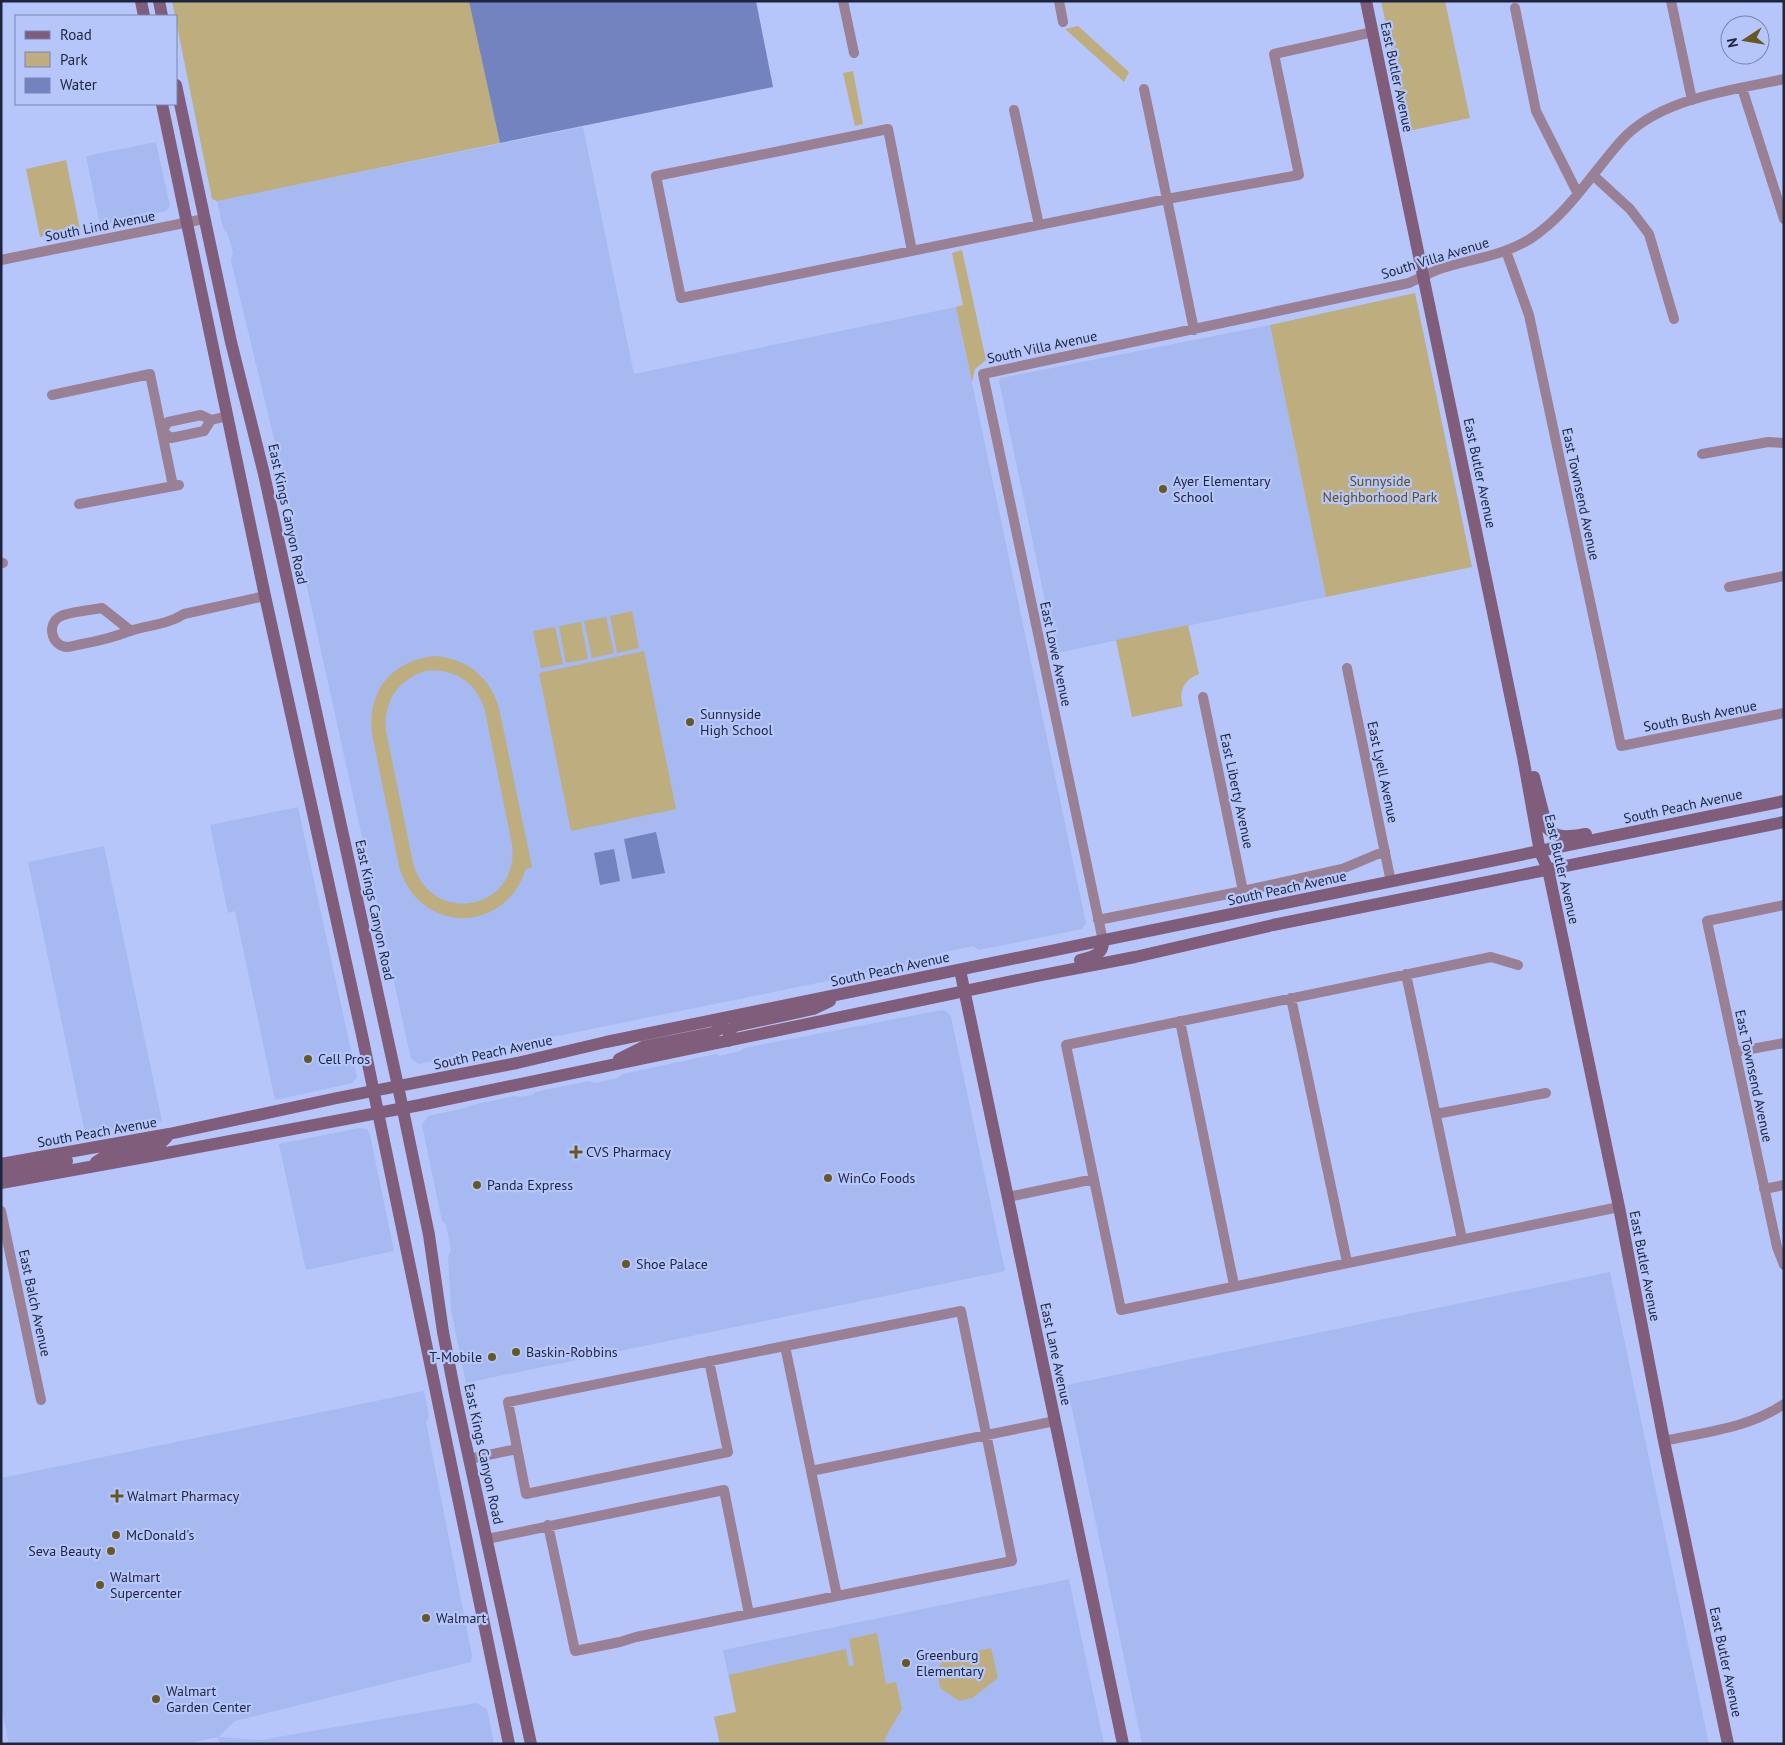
<svg xmlns="http://www.w3.org/2000/svg" width="1785" height="1745" font-family="'PT Sans',sans-serif">
  <style>
    .built { fill: #a7b9f1 }
    .green { fill: #bdad7f; fill-rule: evenodd }
    .water { fill: #7283bf }
    .lines { fill: none; stroke-linecap: round; stroke-linejoin: round }
    .street { stroke: #998095; stroke-width: 10 }
    .secondary { stroke: #805d7b; stroke-width: 12 }
    .poi-dot { fill: #675724; stroke: #b6c6fa; stroke-width: 2 }
    .labels { text-anchor: middle; dominant-baseline: central; stroke-width: 4.5; stroke-linejoin: round; paint-order: stroke }
    .street-label { font-size: 14px; fill: #1d243d; stroke: #b6c6fa }
    .poi-label { font-size: 14px; fill: #1d243d; stroke: #b6c6fa; text-anchor: start }
    .park-label { font-size: 14px; fill: #5f4f1a; stroke: #b6c6fa }
  </style>
  <rect width="100%" height="100%" fill="#b6c6fa"/>
  <path class="built" d="M 583,127 L 634,374 L 956,307 L 1086,923 L 1082,929 L 979,950 L 973,946 L 940,953 L 936,959 L 419,1064 L 411,1059 L 276,447 L 231,261 L 233,253 L 228,235 L 223,228 L 217,201 Z
    M 156,142 L 170,206 L 166,211 L 100,225 L 86,156 Z
    M 1270,325 L 1326,597 L 1056,653 L 999,381 L 1001,378 Z
    M 298,807 L 357,1078 L 352,1083 L 275,1100 L 235,911 L 228,913 L 210,825 Z
    M 104,846 L 162,1121 L 85,1133 L 28,862 Z
    M 942,1010 L 947,1012 L 951,1017 L 1005,1271 L 466,1383 L 451,1310 L 448,1256 L 451,1250 L 446,1225 L 442,1221 L 422,1125 L 428,1116 L 465,1108 L 472,1105 L 515,1096 L 519,1097 L 532,1095 L 535,1092 L 589,1081 L 596,1083 L 617,1078 L 623,1074 L 716,1054 L 720,1056 L 740,1051 L 744,1048 Z
    M 360,1128 L 367,1129 L 370,1135 L 394,1251 L 306,1270 L 279,1144 Z
    M 1610,1272 L 1709,1744 L 1142,1744 L 1067,1385 Z
    M 424,1391 L 429,1416 L 426,1422 L 472,1655 L 471,1662 L 235,1721 L 219,1737 L 260,1740 L 476,1703 L 487,1709 L 494,1744 L 220,1744 L 218,1737 L 185,1744 L 9,1744 L 1,1706 L 1,1478 Z
    M 1069,1579 L 1104,1744 L 720,1744 L 714,1717 L 736,1712 L 723,1650 Z"/>
  <path class="green" d="M 172,1 L 470,1 L 500,143 L 217,201 L 212,199 Z
    M 1381,1 L 1445,1 L 1470,118 L 1408,131 Z
    M 1078,26 L 1129,72 L 1124,82 L 1065,29 Z
    M 853,71 L 863,124 L 855,126 L 843,73 Z
    M 66,160 L 80,229 L 40,237 L 26,169 Z
    M 962,250 L 986,360 L 975,369 L 972,382 L 956,307 L 963,305 L 952,253 Z
    M 1415,293 L 1472,567 L 1326,597 L 1270,325 Z
    M 632,611 L 639,648 L 617,653 L 610,616 Z
    M 606,617 L 614,653 L 592,658 L 584,621 Z
    M 581,622 L 588,659 L 566,663 L 559,626 Z
    M 1188,625 L 1199,674 C 1184,679 1178,692 1183,706 L 1132,717 L 1116,640 Z
    M 555,627 L 563,664 L 541,668 L 533,631 Z
    M 644,651 L 676,809 L 571,831 L 539,673 Z
    M 433,656 C 466,658 490,676 499,708 L 532,867 L 526,869 C 504,936 418,934 399,866 L 372,734 C 367,691 391,662 433,656 ZM 426,671 C 455,668 477,683 485,711 L 512,844 C 521,910 431,928 413,863 L 386,731 C 383,702 398,679 426,671 Z
    M 877,1633 L 886,1684 L 896,1682 L 902,1709 L 885,1738 L 886,1744 L 720,1744 L 714,1717 L 736,1712 L 729,1675 L 846,1649 L 849,1666 L 854,1665 L 849,1639 Z
    M 991,1648 L 998,1678 L 972,1698 L 959,1701 L 940,1688 L 937,1670 L 945,1658 Z"/>
  <path class="water" d="M 469,1 L 756,1 L 773,87 L 500,143 Z
    M 656,832 L 665,873 L 632,879 L 624,839 Z
    M 614,849 L 620,881 L 600,885 L 594,853 Z"/>
  <g class="lines">
    <path class="street" d="M 843,1 L 854,53
      M 1059,1 L 1063,22
      M 1671,1 L 1692,100
      M 1515,8 L 1536,111 L 1578,194
      M 1742,88 L 1784,219
      M 1144,89 L 1167,199 L 1299,175 L 1274,54 L 1373,32
      M 1014,110 L 1039,225
      M 1594,176 L 1630,209 L 1649,234 L 1674,319
      M 912,251 L 888,129 L 656,176 L 681,298 C 843,265 1005,232 1167,199 L 1194,330
      M 1506,251 L 1529,315 L 1621,746 L 1784,713
      M 1,260 L 204,219
      M 52,395 L 150,374 L 173,486
      M 211,420 L 204,431 L 171,438 L 162,431 L 168,422 L 201,415 L 211,420 L 228,416
      M 1702,454 L 1768,442 L 1784,443
      M 79,504 L 179,485
      M 1,563 L 3,563
      M 1729,587 L 1784,576
      M 131,631 L 102,608 C 91,610 70,612 61,616 C 46,623 51,646 67,647 C 71,647 77,645 82,644 C 99,641 114,637 130,631 C 148,625 167,625 184,614 L 265,596
      M 1347,668 L 1391,882
      M 1203,697 L 1243,891
      M 1784,905 L 1707,921 L 1777,1247 L 1784,1265
      M 1098,920 L 1243,891 L 1342,869 L 1385,851
      M 1103,941 L 983,374 L 1409,283 C 1418,279 1427,274 1437,270 C 1468,259 1501,257 1530,239 C 1568,214 1591,175 1620,142 C 1658,98 1730,91 1784,79
      M 1518,965 L 1491,957 L 1066,1045 L 1121,1310 L 1619,1207
      M 1406,974 L 1462,1239
      M 1291,998 L 1347,1262
      M 1180,1021 L 1234,1285
      M 1735,1052 L 1784,1043
      M 1436,1114 L 1546,1093
      M 1764,1189 L 1784,1185
      M 1008,1197 L 1094,1179
      M 1,1211 L 41,1400
      M 785,1346 L 961,1311 L 1012,1561 L 837,1596
      M 709,1361 L 728,1452 L 526,1494 L 508,1402 L 785,1346 L 811,1471 L 1055,1421
      M 1664,1441 C 1705,1432 1749,1428 1784,1404
      M 469,1459 L 517,1449
      M 548,1525 L 575,1651 L 620,1642 L 636,1637 L 837,1596 L 811,1471
      M 487,1539 L 724,1490 L 749,1614"/>
    <path class="secondary" d="M 141,1 L 144,16
      M 159,1 L 162,16
      M 1366,1 L 1523,757 L 1540,852 L 1548,869 L 1619,1207 L 1664,1441 L 1728,1744
      M 176,85 L 231,342 L 264,474 L 398,1086 L 429,1235 L 443,1332 L 455,1394 L 531,1744
      M 162,104 L 265,596 L 362,1035 L 509,1744
      M 1534,777 L 1547,828 C 1558,840 1572,836 1586,834
      M 1080,960 C 1091,957 1104,955 1103,941
      M 960,970 L 1123,1744
      M 728,1041 L 729,1031 L 735,1026 L 813,1009 L 830,1001
      M 619,1059 L 643,1047 L 713,1033 L 721,1028 L 724,1018
      M 96,1162 L 107,1155 L 154,1146 L 161,1143 L 167,1137
      M 1,1164 L 169,1134 L 337,1098 L 517,1063 L 606,1042 L 1784,801
      M 1,1176 L 10,1172 L 67,1161
      M 1,1183 L 156,1155 L 420,1105 L 1037,976 L 1135,957 L 1273,925 L 1784,822"/>
  </g>
  <g class="poi-dot">
    <circle cx="1163" cy="489" r="5"/>
    <circle cx="690" cy="722" r="5"/>
    <circle cx="308" cy="1059" r="5"/>
    <path d="M573.5 1144.5h5v5h5v5h-5v5h-5v-5h-5v-5h5z"/>
    <circle cx="828" cy="1178" r="5"/>
    <circle cx="477" cy="1185" r="5"/>
    <circle cx="626" cy="1264" r="5"/>
    <circle cx="516" cy="1352" r="5"/>
    <circle cx="492" cy="1357" r="5"/>
    <path d="M114.5 1488.5h5v5h5v5h-5v5h-5v-5h-5v-5h5z"/>
    <circle cx="116" cy="1535" r="5"/>
    <circle cx="111" cy="1551" r="5"/>
    <circle cx="100" cy="1585" r="5"/>
    <circle cx="426" cy="1618" r="5"/>
    <circle cx="906" cy="1663" r="5"/>
    <circle cx="156" cy="1699" r="5"/>
  </g>
  <g class="labels">
    <g class="street-label">
      <text transform="translate(1397 77) rotate(78)">East Butler Avenue</text>
      <text transform="translate(100 226) rotate(-11)">South Lind Avenue</text>
      <text transform="translate(1435 258) rotate(-17)">South Villa Avenue</text>
      <text transform="translate(1042 347) rotate(-12)">South Villa Avenue</text>
      <text transform="translate(1480 473) rotate(78)">East Butler Avenue</text>
      <text transform="translate(1581 494) rotate(78)">East Townsend Avenue</text>
      <text transform="translate(288 514) rotate(78)">East Kings Canyon Road</text>
      <text transform="translate(1056 654) rotate(78)">East Lowe Avenue</text>
      <text transform="translate(1700 716) rotate(-11)">South Bush Avenue</text>
      <text transform="translate(1383 772) rotate(78)">East Lyell Avenue</text>
      <text transform="translate(1237 791) rotate(78)">East Liberty Avenue</text>
      <text transform="translate(1683 806) rotate(-12)">South Peach Avenue</text>
      <text transform="translate(1562 869) rotate(77)">East Butler Avenue</text>
      <text transform="translate(1287 888) rotate(-12)">South Peach Avenue</text>
      <text transform="translate(375 910) rotate(78)">East Kings Canyon Road</text>
      <text transform="translate(890 969) rotate(-12)">South Peach Avenue</text>
      <text transform="translate(493 1052) rotate(-12)">South Peach Avenue</text>
      <text transform="translate(1754 1076) rotate(78)">East Townsend Avenue</text>
      <text transform="translate(97 1132) rotate(-10)">South Peach Avenue</text>
      <text transform="translate(1645 1266) rotate(79)">East Butler Avenue</text>
      <text transform="translate(35 1303) rotate(78)">East Balch Avenue</text>
      <text transform="translate(1056 1354) rotate(78)">East Lane Avenue</text>
      <text transform="translate(484 1454) rotate(78)">East Kings Canyon Road</text>
      <text transform="translate(1726 1662) rotate(78)">East Butler Avenue</text>
    </g>
    <g class="poi-label">
      <text x="1173" y="481">Ayer Elementary<tspan x="1173" dy="16">School</tspan></text>
      <text x="700" y="714">Sunnyside<tspan x="700" dy="16">High School</tspan></text>
      <text x="318" y="1059">Cell Pros</text>
      <text x="586" y="1152">CVS Pharmacy</text>
      <text x="838" y="1178">WinCo Foods</text>
      <text x="487" y="1185">Panda Express</text>
      <text x="636" y="1264">Shoe Palace</text>
      <text x="526" y="1352">Baskin-Robbins</text>
      <text x="482" y="1357" text-anchor="end">T-Mobile</text>
      <text x="127" y="1496">Walmart Pharmacy</text>
      <text x="126" y="1535">McDonald's</text>
      <text x="101" y="1551" text-anchor="end">Seva Beauty</text>
      <text x="110" y="1577">Walmart<tspan x="110" dy="16">Supercenter</tspan></text>
      <text x="436" y="1618">Walmart</text>
      <text x="916" y="1655">Greenburg<tspan x="916" dy="16">Elementary</tspan></text>
      <text x="166" y="1691">Walmart<tspan x="166" dy="16">Garden Center</tspan></text>
    </g>
    <g class="park-label">
      <text x="1380" y="481">Sunnyside<tspan x="1380" dy="16">Neighborhood Park</tspan></text>
    </g>
  </g>
  <rect width="1785" height="1745" fill="none" stroke="#1d243d" stroke-width="5"/>
  <rect x="15" y="15" width="162" height="90" fill="#b6c6fa" stroke="#7985ae"/>
  <rect x="25" y="31" width="25" height="8" fill="#805d7b" stroke="#7985ae"/>
  <text x="60" y="40" font-size="15" fill="#1d243d">Road</text>
  <rect x="25" y="52" width="25" height="15" fill="#bdad7f" stroke="#7985ae"/>
  <text x="60" y="65" font-size="15" fill="#1d243d">Park</text>
  <rect x="25" y="78" width="25" height="15" fill="#7283bf" stroke="#7985ae"/>
  <text x="60" y="90" font-size="15" fill="#1d243d">Water</text>
  <g transform="translate(1745 40) rotate(258)"><circle r="24" fill="#b6c6fa" stroke="#7985ae"/>
  <path d="M0-4L9 19L0 12L-9 19Z" fill="#675724"/>
  <text y="-8" font-size="14" font-weight="bold" text-anchor="middle" fill="#1d243d">N</text>
  </g>
</svg>
